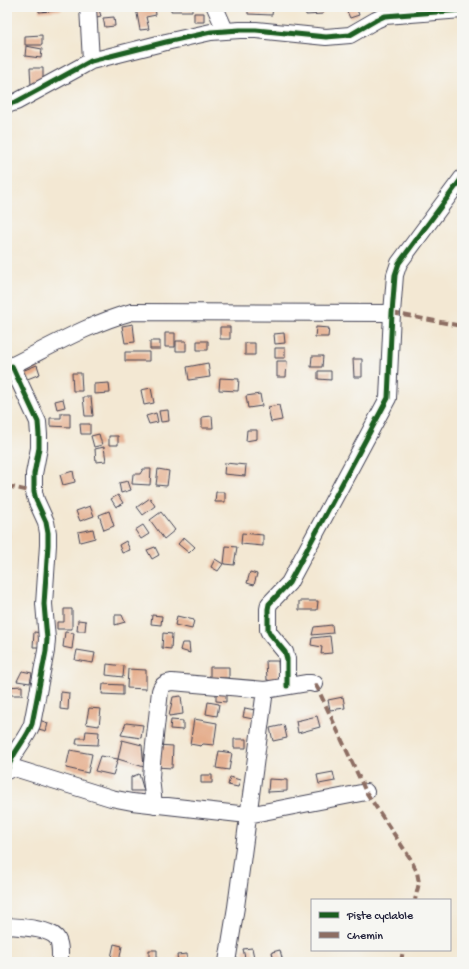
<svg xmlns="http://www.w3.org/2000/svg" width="469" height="969" font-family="'Gochi Hand',sans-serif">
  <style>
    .building { fill: #e5ae8d }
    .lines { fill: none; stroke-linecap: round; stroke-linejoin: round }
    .street-casing { stroke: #414052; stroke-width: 18 }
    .street { stroke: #fff; stroke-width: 16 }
    .quiet { stroke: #8d6e63; stroke-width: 4; stroke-dasharray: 8 4; stroke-linecap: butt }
    .cycleway-casing { stroke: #f6f6f2; stroke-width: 8 }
    .cycleway { stroke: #1b5e20; stroke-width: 5 }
  </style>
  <rect width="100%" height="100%" fill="#f6f6f2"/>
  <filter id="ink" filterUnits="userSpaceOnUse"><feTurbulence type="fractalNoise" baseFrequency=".025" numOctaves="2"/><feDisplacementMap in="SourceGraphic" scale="8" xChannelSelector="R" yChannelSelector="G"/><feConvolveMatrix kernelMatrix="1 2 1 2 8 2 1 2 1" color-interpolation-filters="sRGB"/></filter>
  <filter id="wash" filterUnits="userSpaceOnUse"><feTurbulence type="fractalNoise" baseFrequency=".012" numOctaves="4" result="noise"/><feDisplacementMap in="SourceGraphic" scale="16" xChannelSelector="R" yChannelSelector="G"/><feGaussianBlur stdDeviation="0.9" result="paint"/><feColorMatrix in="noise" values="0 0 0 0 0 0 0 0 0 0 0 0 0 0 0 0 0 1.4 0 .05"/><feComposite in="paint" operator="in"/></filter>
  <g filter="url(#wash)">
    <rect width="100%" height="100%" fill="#f3e8d3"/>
    <g id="blocks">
      <path class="building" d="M 39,7 L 62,7 L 62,10 L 39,12 Z
        M 98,7 L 101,16 L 89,19 L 90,8 Z
        M 142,7 L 155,7 L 156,15 L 146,17 L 149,29 L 140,30 L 136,8 Z
        M 171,7 L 192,7 L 192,11 L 171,11 Z
        M 248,7 L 273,7 L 272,15 L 248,14 Z
        M 305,7 L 323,7 L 323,14 L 306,15 Z
        M 345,7 L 356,7 L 359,15 L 350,18 Z
        M 194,13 L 204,13 L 204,22 L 194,22 Z
        M 114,17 L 115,26 L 105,27 L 103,18 Z
        M 42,35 L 42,45 L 25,45 L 25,36 Z
        M 26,46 L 42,49 L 41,58 L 25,56 Z
        M 30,68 L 43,68 L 43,86 L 31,86 Z
        M 133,324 L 135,342 L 125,343 L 122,326 Z
        M 220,327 L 230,327 L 230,339 L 220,339 Z
        M 316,327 L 329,328 L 328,337 L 315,337 Z
        M 165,333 L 175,333 L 175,347 L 165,347 Z
        M 284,333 L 285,343 L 275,344 L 274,334 Z
        M 150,341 L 160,341 L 160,349 L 150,349 Z
        M 176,341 L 186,341 L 186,351 L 176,351 Z
        M 197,341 L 208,341 L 208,350 L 197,350 Z
        M 245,343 L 255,343 L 255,355 L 245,355 Z
        M 275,348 L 285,348 L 285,358 L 275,358 Z
        M 125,352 L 149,352 L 149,361 L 125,361 Z
        M 312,356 L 323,356 L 322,367 L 311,367 Z
        M 353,359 L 362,359 L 362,377 L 354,377 Z
        M 277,361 L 287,361 L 286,377 L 277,377 Z
        M 208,363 L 210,377 L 189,380 L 187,367 Z
        M 37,365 L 40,374 L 25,380 L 22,371 Z
        M 318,371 L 331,371 L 331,380 L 318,379 Z
        M 72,373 L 81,373 L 82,391 L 73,391 Z
        M 220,378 L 239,379 L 238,391 L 219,390 Z
        M 109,383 L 110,393 L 94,394 L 94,384 Z
        M 151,388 L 154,403 L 144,405 L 141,390 Z
        M 7,391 L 12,400 L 7,403 Z
        M 260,394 L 262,406 L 248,408 L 246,396 Z
        M 83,397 L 91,397 L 93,416 L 85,416 Z
        M 63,399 L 65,407 L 57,409 L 55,401 Z
        M 279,405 L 282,420 L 271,422 L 268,407 Z
        M 168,410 L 169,421 L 161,422 L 159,411 Z
        M 61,413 L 70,413 L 70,427 L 50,426 L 50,418 L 61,418 Z
        M 156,413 L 158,422 L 149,424 L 146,416 Z
        M 212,416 L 213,428 L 202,428 L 202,417 Z
        M 80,424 L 90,424 L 90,434 L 81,434 Z
        M 247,430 L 257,430 L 257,439 L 246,441 Z
        M 99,434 L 102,445 L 94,447 L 91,436 Z
        M 109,436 L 118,436 L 118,445 L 109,445 Z
        M 104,447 L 106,461 L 96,462 L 95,449 Z
        M 225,463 L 246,465 L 245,476 L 224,474 Z
        M 143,469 L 151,469 L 150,485 L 132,484 L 133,474 L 140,474 Z
        M 158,469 L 169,471 L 167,486 L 156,485 Z
        M 73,471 L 75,482 L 63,485 L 60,475 Z
        M 128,481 L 131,490 L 121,493 L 119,483 Z
        M 216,492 L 225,492 L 225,502 L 215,502 Z
        M 118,495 L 123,503 L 116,507 L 111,499 Z
        M 150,498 L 155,506 L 143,515 L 137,507 Z
        M 90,506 L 94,516 L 80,521 L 76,511 Z
        M 109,511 L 114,526 L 104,530 L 99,515 Z
        M 161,512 L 175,530 L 164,539 L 150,520 Z
        M 7,518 L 8,518 L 10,538 L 7,538 Z
        M 143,525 L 149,534 L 141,539 L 135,530 Z
        M 93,529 L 95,538 L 80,542 L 78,532 Z
        M 242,533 L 263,535 L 263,546 L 241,544 Z
        M 184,537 L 195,547 L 189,553 L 178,544 Z
        M 126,541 L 130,550 L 122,553 L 119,545 Z
        M 226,546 L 237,547 L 234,565 L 224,564 Z
        M 155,547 L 159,555 L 152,559 L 147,550 Z
        M 215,559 L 223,564 L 218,571 L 211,567 Z
        M 250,572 L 257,574 L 254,585 L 247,583 Z
        M 299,601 L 318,601 L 317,610 L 299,610 Z
        M 64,609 L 72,609 L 72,629 L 57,629 L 57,622 L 64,622 Z
        M 115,615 L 122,615 L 125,622 L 115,625 Z
        M 152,615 L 162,616 L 161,625 L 151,624 Z
        M 177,616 L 194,620 L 192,629 L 175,625 Z
        M 78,620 L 86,621 L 85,631 L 77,631 Z
        M 332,625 L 333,633 L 312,635 L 314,627 Z
        M 34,632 L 42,633 L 41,647 L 33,647 Z
        M 65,632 L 74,633 L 72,649 L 63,647 Z
        M 163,633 L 172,634 L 171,649 L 162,648 Z
        M 330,636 L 332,653 L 321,654 L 322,647 L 311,645 L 312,638 Z
        M 182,643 L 189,643 L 190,653 L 180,650 Z
        M 77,650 L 95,653 L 93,663 L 75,660 Z
        M 266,661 L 278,661 L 279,682 L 267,680 Z
        M 107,664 L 124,666 L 123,677 L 106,675 Z
        M 210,667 L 229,667 L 229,678 L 210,678 Z
        M 128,669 L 146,670 L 146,689 L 127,688 Z
        M 22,671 L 32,673 L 30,683 L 17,681 Z
        M 103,684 L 123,685 L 123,695 L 102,694 Z
        M 22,686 L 22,695 L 7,695 L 7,687 Z
        M 216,691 L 226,692 L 226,702 L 216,701 Z
        M 61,692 L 69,693 L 68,710 L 60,709 Z
        M 181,696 L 183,714 L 169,716 L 173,697 Z
        M 343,697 L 345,708 L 330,710 L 328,700 Z
        M 208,702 L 219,704 L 217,716 L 206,714 Z
        M 89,708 L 101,709 L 99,726 L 86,724 Z
        M 245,708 L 255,710 L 253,719 L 243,717 Z
        M 317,716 L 320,727 L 298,733 L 296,721 Z
        M 36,719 L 48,723 L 46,731 L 31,727 Z
        M 194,719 L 217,723 L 214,745 L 203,744 L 201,746 L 190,744 Z
        M 171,720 L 183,721 L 183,730 L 170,729 Z
        M 126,723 L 143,725 L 141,738 L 121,735 Z
        M 284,725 L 287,738 L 273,741 L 270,728 Z
        M 86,731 L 99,732 L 98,745 L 76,744 L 77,738 L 85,738 Z
        M 234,739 L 246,739 L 246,748 L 234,748 Z
        M 122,740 L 142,745 L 144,767 L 118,759 Z
        M 157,745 L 173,746 L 172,768 L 155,767 Z
        M 70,750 L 92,754 L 88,773 L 66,768 Z
        M 219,751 L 232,753 L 229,770 L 216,768 Z
        M 100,756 L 118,759 L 113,775 L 95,771 Z
        M 333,772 L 335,781 L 319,784 L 317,775 Z
        M 139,774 L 144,791 L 131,791 L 131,777 Z
        M 201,775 L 212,775 L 212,783 L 201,783 Z
        M 230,777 L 240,780 L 238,787 L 228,785 Z
        M 269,779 L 287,780 L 287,791 L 268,792 Z
        M 114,944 L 122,946 L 119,962 L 110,962 Z
        M 252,948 L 255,962 L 246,962 L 243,949 Z
        M 149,950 L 157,950 L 157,962 L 149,962 Z
        M 280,950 L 283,962 L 274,962 L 272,952 Z
        M 187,954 L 188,962 L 178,962 L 177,955 Z"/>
    </g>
  </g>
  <g filter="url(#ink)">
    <use href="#blocks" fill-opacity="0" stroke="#414052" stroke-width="1"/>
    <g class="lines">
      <defs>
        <path id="street" d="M 88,7 L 91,61
          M 215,7 L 225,30
          M 7,105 L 16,102 L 82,66 L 91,61 L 166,42 L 211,32 L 240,30 L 256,30 L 326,37 L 350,35 L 376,20 L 385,16 L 462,10
          M 7,368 C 48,348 88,324 132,312 L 392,313
          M 287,686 L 287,659 L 285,652 L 270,634 L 268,630 L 268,609 L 269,604 L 289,583 L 388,398 L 392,313 L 395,275 L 399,263 L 462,178
          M 8,766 L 111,798 L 132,802 L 248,815 L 366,792
          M 7,771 C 11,753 26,741 32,724 L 46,651 L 47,639 L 44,604 L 48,545 L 48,533 L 46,522 L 36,500 L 34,492 L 34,474 L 39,448 L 39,435 L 38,422 L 12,366
          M 154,805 L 151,778 L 152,763 L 160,691 C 162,684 166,683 172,682 L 265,690 L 307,683 L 311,683 L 315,684
          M 7,926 C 19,927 48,928 56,937 C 61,943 60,955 60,962
          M 227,962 L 236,907 L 265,690"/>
      </defs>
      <use href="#street" class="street-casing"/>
      <use href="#street" class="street"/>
      <path class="quiet" d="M 392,313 L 462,326
        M 7,486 L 34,492
        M 315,684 L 318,689 L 366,792 L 410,858 L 417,872 L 419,883 L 415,900
        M 401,962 L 403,950"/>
      <defs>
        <path id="cycleway" d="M 7,105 L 16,102 L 82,66 L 91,61 L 166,42 L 211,32 L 240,30 L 256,30 L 326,37 L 350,35 L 376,20 L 385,16 L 462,10
          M 287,686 L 287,659 L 285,652 L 270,634 L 268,630 L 268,609 L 269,604 L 289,583 L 388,398 L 392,313 L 395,275 L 399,263 L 462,178
          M 7,771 C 11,753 26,741 32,724 L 46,651 L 47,639 L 44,604 L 48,545 L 48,533 L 46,522 L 36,500 L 34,492 L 34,474 L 39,448 L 39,435 L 38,422 L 12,366"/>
      </defs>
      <use href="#cycleway" class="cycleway-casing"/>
      <use href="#cycleway" class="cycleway"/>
    </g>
  </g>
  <rect width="469" height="969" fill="none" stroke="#f6f6f2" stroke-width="24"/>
  <rect x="311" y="899" width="140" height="52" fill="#f6f6f2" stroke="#a1a1a9"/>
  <rect x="319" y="912" width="20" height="6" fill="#1b5e20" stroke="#a1a1a9"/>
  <text x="347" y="919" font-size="12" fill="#22223b">Piste cyclable</text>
  <rect x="319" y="932" width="20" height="6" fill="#8d6e63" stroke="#a1a1a9"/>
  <text x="347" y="939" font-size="12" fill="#22223b">Chemin</text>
</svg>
